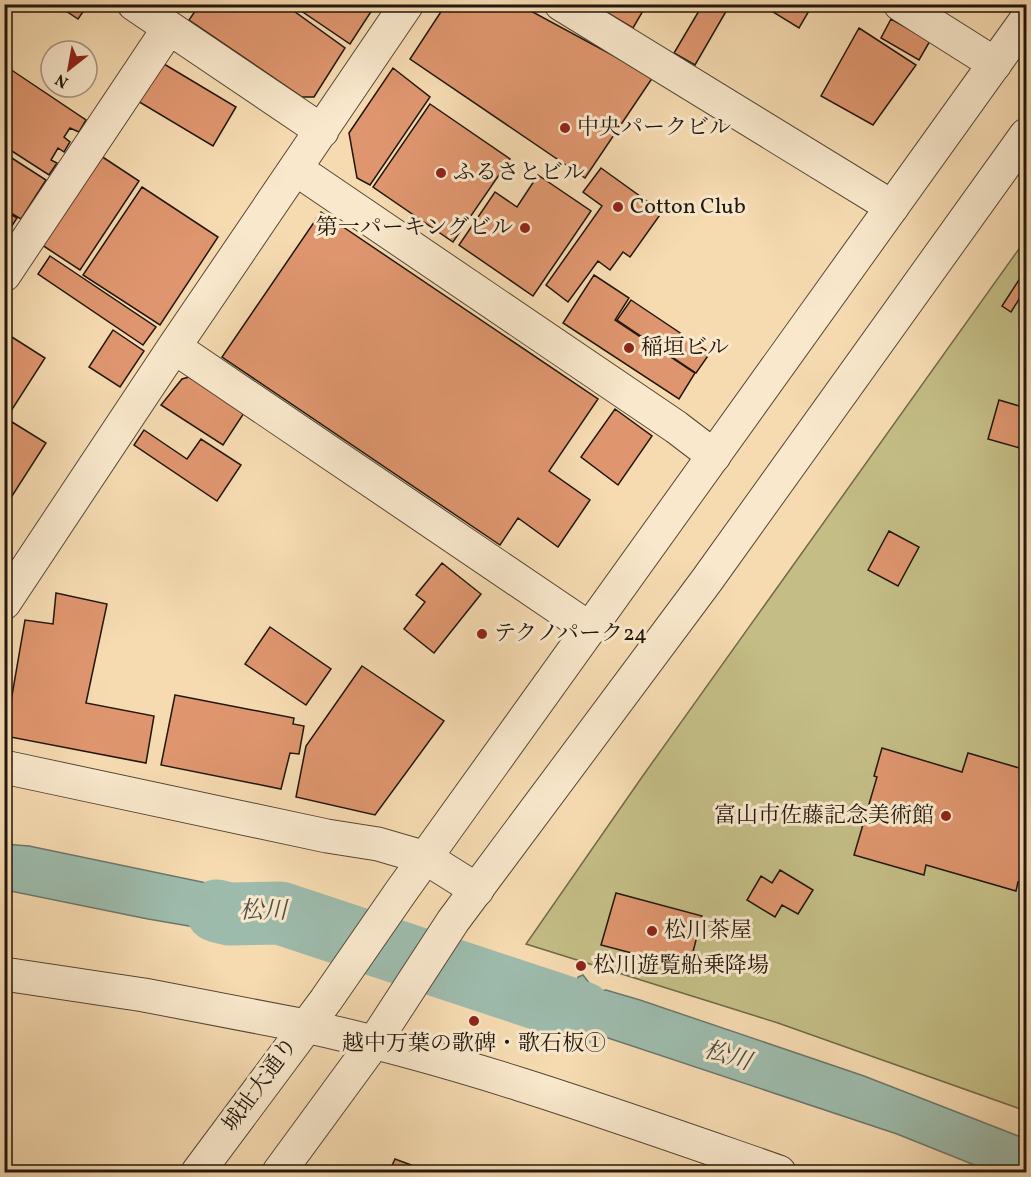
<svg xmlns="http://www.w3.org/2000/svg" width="1031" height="1177" font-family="Vollkorn,'Noto Serif JP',serif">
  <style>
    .green { fill: #c4be86; stroke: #726a4a; stroke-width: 1.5 }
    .water { fill: #9dbbac; stroke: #6b796c; stroke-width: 1.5 }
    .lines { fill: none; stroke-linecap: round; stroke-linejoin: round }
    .river { stroke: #9dbbac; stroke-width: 63 }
    .building { fill: #df966e; stroke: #20170d; stroke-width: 1.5 }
    .minor-casing { stroke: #564836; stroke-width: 35 }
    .tertiary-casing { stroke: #564836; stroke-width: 35 }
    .minor { stroke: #f9e8cc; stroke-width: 33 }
    .tertiary { stroke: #f9e8cc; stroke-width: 33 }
    .poi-dot { fill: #8f2418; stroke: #f9e8cc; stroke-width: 2 }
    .labels { text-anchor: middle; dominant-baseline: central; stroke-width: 6; stroke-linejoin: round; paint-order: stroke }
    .poi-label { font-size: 22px; fill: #20170d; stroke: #f9e8cc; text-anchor: start }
    .street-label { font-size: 22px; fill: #20170d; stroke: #f9e8cc }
    .water-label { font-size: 24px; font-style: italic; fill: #4c5045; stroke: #f9e8cc }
  </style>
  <rect width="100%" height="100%" fill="#f6dbb1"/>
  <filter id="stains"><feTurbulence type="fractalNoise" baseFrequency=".00333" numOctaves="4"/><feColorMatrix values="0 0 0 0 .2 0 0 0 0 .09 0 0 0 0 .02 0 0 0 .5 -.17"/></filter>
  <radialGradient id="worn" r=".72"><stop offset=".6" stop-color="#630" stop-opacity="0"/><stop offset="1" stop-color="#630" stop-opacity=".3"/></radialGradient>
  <path class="green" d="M 1026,239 L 1026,1111 L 778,1023 L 526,944 L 642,777 Z"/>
  <path class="water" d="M 4,844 L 29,846 L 245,891 L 269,887 L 317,900 L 292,941 L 275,936 L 253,937 L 148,919 L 5,890 Z
    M 509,971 L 576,991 L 578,977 L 583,975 L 596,992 L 606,990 L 640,1000 L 864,1076 L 1026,1139 L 1026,1172 L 992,1172 L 897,1134 L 584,1030 L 484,1004 Z"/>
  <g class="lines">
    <path class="river" d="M 217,911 L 229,914 L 280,913 L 582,1013"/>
  </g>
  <path class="building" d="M 66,4 L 85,4 L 87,6 L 78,19 L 63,9 Z
    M 200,4 L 284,4 L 345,48 L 314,97 L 302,97 L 189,20 Z
    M 291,4 L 376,4 L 350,44 Z
    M 446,4 L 518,4 L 653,77 L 585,178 L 410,59 Z
    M 611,4 L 647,4 L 633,28 L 606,12 Z
    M 703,4 L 721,4 L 728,8 L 695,65 L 674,53 Z
    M 760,4 L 813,4 L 799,28 Z
    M 891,19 L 930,41 L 919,60 L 881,38 Z
    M 859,28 L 916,65 L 873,125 L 821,96 Z
    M 159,61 L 236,107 L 213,146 L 136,100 Z
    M 4,65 L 86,120 L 79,132 L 70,128 L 64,137 L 70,142 L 64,152 L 58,148 L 51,160 L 57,163 L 49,175 L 4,146 Z
    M 393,68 L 430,97 L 370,185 L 357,178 L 349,133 Z
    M 430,104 L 510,159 L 453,242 L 373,187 Z
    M 4,153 L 46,180 L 21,219 L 4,209 Z
    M 98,154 L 139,181 L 80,270 L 39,243 Z
    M 601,168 L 662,212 L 630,257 L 623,252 L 610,270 L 598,261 L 568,302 L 546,285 L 602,206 L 583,192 Z
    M 538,175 L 591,211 L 533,296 L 459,245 L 495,192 L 517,207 Z
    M 142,187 L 218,237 L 160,325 L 83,275 Z
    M 4,210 L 17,218 L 4,238 Z
    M 321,212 L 598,399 L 549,471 L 590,500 L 558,547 L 518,518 L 500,545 L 222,357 Z
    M 50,256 L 156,327 L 143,345 L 38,274 Z
    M 1026,269 L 1026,288 L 1011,312 L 1002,306 Z
    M 594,275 L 629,298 L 615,320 L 695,373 L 679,399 L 563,323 Z
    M 631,300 L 710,353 L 696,373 L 617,320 Z
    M 113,330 L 144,351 L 120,387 L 89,367 Z
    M 4,332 L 45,358 L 4,422 Z
    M 189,377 L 244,413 L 223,445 L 161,405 L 182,379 Z
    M 999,400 L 1026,408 L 1026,427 L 1020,448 L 988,439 Z
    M 615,409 L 652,436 L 618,485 L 581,457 Z
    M 12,422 L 46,443 L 5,507 L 4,434 Z
    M 144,430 L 187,459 L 201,439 L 241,465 L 217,501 L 134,445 Z
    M 889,531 L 919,547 L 898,586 L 868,570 Z
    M 442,563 L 481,594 L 434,653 L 404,629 L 425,602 L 416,595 Z
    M 56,593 L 107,604 L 86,703 L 154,716 L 146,763 L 5,736 L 25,620 L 53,624 Z
    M 270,627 L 331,669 L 306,705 L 245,664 Z
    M 362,666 L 444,721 L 375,815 L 296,797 L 306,746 Z
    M 175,695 L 294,718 L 293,724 L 304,726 L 299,754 L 290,753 L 281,789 L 161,765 Z
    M 882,748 L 962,772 L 968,753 L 1026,770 L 1026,884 L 1018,882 L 1016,891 L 926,865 L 924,875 L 854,855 L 877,777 L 874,776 Z
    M 780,870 L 813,890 L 798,914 L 782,905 L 775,917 L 747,900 L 761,876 L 772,883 Z
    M 616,893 L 702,916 L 689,968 L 601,945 Z
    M 395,1159 L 430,1172 L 389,1172 Z"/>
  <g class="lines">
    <defs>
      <path id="minor" d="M 134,4 L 322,131
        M 561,4 L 892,207
        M 900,4 L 995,64
        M 296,169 L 676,427 L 714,456
        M 4,275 L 169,28
        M 174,347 L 590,629
        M 4,603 L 174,347 L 407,4
        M 4,767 L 327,836 L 378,844 L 426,858 L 477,890
        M 305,1026 C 466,1061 623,1118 779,1172"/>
      <path id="tertiary" d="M 4,974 L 144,995 L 305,1026
        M 198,1172 L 326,1000 L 400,893 L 1026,20
        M 279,1172 L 375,1041 L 453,921 L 707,580 L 1026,135"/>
    </defs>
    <use href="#minor" class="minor-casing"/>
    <use href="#tertiary" class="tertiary-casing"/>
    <use href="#minor" class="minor"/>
    <use href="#tertiary" class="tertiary"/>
  </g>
  <g class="poi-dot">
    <circle cx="565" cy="128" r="6"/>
    <circle cx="441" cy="173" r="6"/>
    <circle cx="618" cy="207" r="6"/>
    <circle cx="525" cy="228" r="6"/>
    <circle cx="629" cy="348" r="6"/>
    <circle cx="482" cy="634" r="6"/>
    <circle cx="946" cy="816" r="6"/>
    <circle cx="652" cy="931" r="6"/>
    <circle cx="581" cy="966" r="6"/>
    <circle cx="474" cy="1021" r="6"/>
  </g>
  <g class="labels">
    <g class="poi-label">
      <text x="577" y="128">中央パークビル</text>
      <text x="453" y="173">ふるさとビル</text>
      <text x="630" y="207">Cotton Club</text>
      <text x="513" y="228" text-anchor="end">第一パーキングビル</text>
      <text x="641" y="348">稲垣ビル</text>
      <text x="494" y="634">テクノパーク24</text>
      <text x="934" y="816" text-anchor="end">富山市佐藤記念美術館</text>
      <text x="664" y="931">松川茶屋</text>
      <text x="593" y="966">松川遊覧船乗降場</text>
      <text x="474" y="1044" text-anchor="middle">越中万葉の歌碑・歌石板①</text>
    </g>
    <g class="street-label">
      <text transform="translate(261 1085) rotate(-54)">城址大通り</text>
    </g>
    <g class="water-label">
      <text x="263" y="912">松川</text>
      <text transform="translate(727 1057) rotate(17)">松川</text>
    </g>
  </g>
  <rect width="1031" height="1177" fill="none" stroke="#f6dbb1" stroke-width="24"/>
  <rect x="6" y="6" width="1019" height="1165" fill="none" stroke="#20170d" stroke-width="3"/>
  <rect x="12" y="12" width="1007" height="1153" fill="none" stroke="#20170d" stroke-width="1.5"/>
  <g transform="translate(69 69) rotate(211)"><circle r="28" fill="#f9e8cc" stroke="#a29480" stroke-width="1.5"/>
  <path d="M0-4.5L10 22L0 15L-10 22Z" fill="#8f2418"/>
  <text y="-9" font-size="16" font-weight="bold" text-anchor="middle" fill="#20170d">N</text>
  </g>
  <rect width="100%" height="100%" filter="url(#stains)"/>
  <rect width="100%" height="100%" fill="url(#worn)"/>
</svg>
